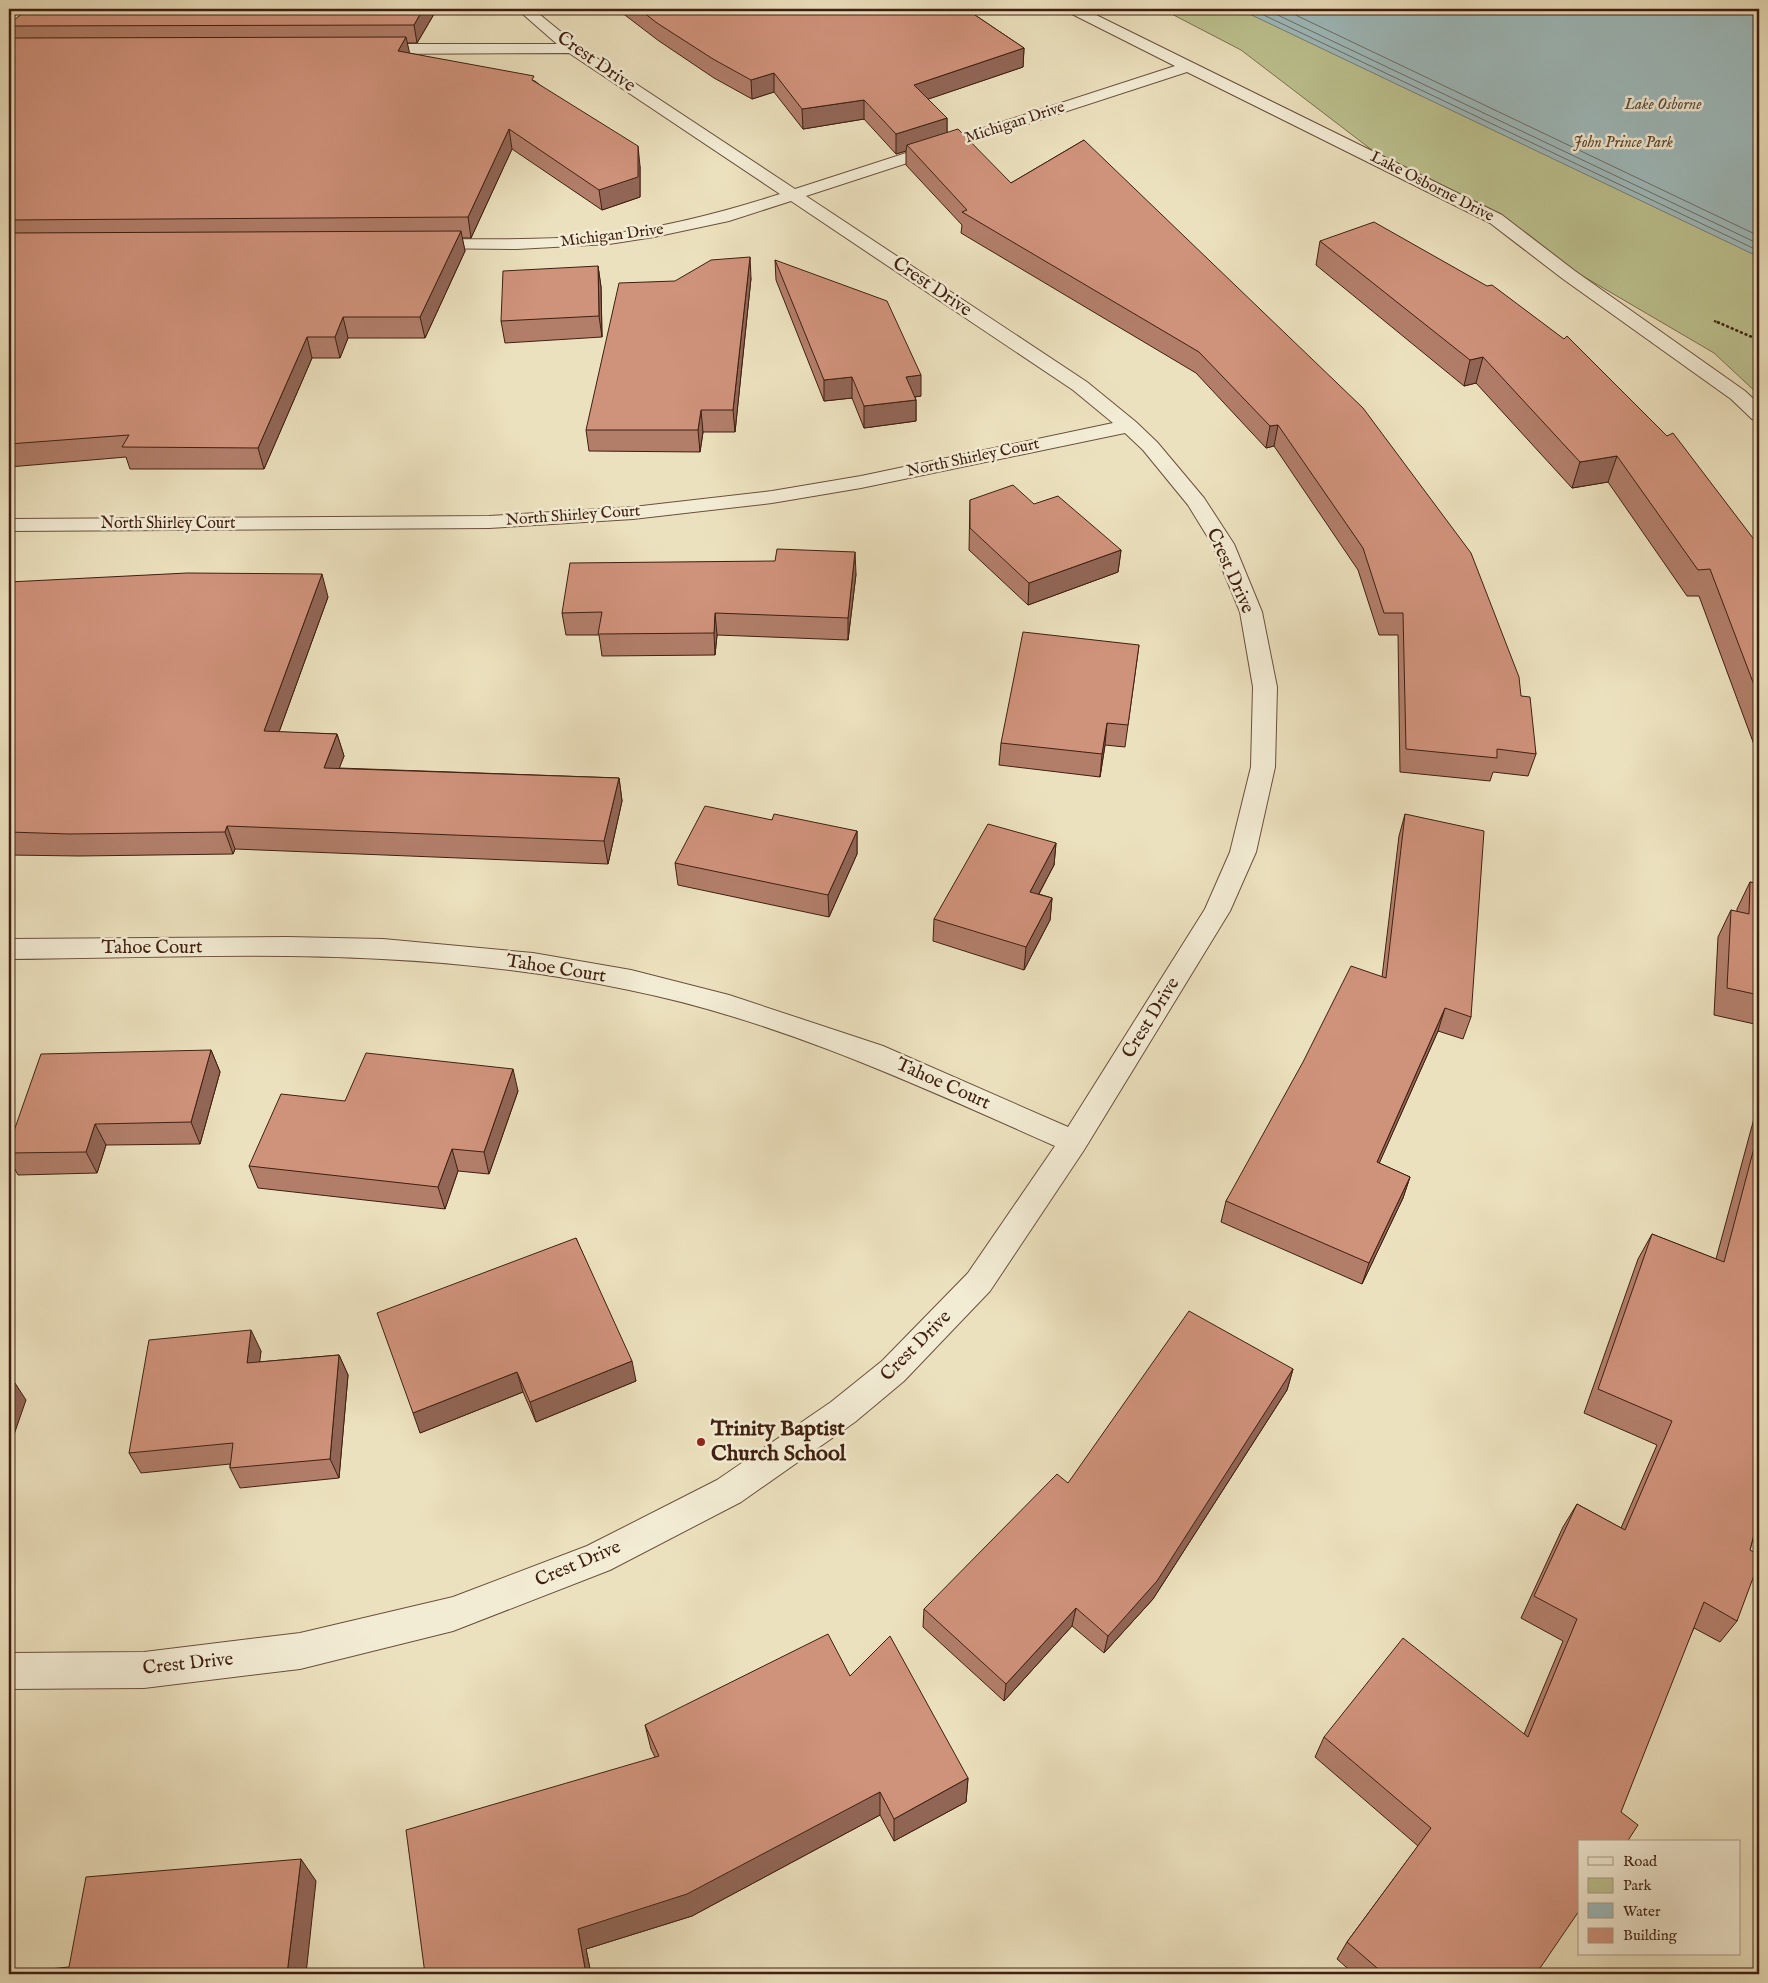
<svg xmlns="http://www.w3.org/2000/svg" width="1768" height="1983" font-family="'IM FELL English',serif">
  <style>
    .green { fill: #bcc28f; stroke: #7e7050 }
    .water { fill: #9ebbbd; stroke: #787d78 }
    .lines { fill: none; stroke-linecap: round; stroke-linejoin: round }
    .shore { stroke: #6e6d66; stroke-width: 1 }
    .minor-casing { stroke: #6a503c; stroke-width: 2 }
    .path-far1 { stroke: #3f1f10; stroke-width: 2; stroke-dasharray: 2.5 1; stroke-linecap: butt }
    .path { stroke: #3f1f10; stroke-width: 2.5; stroke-dasharray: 3 2; stroke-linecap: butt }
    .minor { fill: #f3ecd5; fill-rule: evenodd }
    .wall { fill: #b27e6a; stroke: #3f1f10 }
    .shaded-wall { fill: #916656; stroke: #3f1f10 }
    .building { fill: #cf927b; stroke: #3f1f10 }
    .poi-dot { fill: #8f2418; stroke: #f3ecd5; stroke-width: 2 }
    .labels { text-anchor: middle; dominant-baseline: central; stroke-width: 5; stroke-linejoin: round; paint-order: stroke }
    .far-water-label { font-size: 16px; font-style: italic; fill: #5c4e44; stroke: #f3ecd5 }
    .far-street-label { font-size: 16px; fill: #3f1f10; stroke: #f3ecd5 }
    .far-park-label { font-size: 16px; font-style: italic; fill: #5e4830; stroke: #f3ecd5 }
    .street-label { font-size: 19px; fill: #3f1f10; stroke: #f3ecd5 }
    .near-poi-label { font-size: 22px; font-weight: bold; fill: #3f1f10; stroke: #f3ecd5; text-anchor: start }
  </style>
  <rect width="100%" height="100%" fill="#ece1be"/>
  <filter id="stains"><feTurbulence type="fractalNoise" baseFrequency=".004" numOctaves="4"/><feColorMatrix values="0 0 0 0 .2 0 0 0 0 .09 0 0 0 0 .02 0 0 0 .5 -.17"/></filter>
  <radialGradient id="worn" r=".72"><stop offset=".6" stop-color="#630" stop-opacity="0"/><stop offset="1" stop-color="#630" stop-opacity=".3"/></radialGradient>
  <path class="green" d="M 1162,9 L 1759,9 L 1759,395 L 1714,353 L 1385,160 L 1241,50 Z"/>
  <path class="water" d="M 1239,9 L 1759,9 L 1759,257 Z"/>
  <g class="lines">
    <path class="shore" d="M 1251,9 L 1759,251
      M 1265,9 L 1759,244
      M 1283,9 L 1759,236"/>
    <defs>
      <path id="minor" d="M 517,9 L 533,9 L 577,45 L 795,189 L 1175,66 L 1068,12 L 1066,9 L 1084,9 L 1502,215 L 1575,271 L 1745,391 L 1759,404 L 1759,421 L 1752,419 L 1731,399 L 1563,279 L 1490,223 L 1187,72 L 806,196 L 1087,382 L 1136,422 L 1157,442 L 1204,498 L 1234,544 L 1262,612 L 1277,687 L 1275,767 L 1256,852 L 1230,911 L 1084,1150 L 990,1291 L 904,1381 L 855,1422 L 741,1502 L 610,1570 L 453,1631 L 300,1669 L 144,1688 L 9,1689 L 9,1653 L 144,1652 L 300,1633 L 453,1597 L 587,1546 L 717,1480 L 831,1402 L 882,1361 L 968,1273 L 1055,1146 C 917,1085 778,1020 629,990 C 548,973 465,963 382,959 C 259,952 133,958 9,959 L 9,939 L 287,937 L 383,939 L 533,953 L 631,970 L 729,995 L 883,1046 L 1068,1127 L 1205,909 L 1230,852 L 1251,767 L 1253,687 L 1240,612 L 1212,544 L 1188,505 L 1143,450 L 1125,433 L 861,488 L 772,503 L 633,519 L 489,528 L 9,531 L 9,519 L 489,516 L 633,507 L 772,491 L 861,476 L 1113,423 L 1073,390 L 791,201 L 729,221 L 654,237 L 609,244 L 517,249 L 419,248 L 416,244 L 419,240 L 425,239 C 486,239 548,241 609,234 C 667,227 724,212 780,194 L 569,53 L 370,54 L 365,52 L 362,49 L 365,46 L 370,44 L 557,44 Z"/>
    </defs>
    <use href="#minor" class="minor-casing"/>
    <path class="path-far1" d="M 1714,321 L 1720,323"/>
    <path class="path" d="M 1717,322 L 1759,340"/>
    <use href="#minor" class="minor"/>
  </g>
  <path class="wall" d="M 437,9 L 417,43 L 407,43 L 409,53 L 535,81 L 640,166 L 640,197 L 602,210 L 512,149 L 471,238 L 462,238 L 465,251 L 425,338 L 348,338 L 340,358 L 312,358 L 264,469 L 130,469 L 126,457 L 9,467 L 9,38 L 10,38 L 9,34 L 9,24 Z
    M 617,9 L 966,9 L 1024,48 L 1023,67 L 928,99 L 947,118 L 947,133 L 1011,183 L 1084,140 L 1521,696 L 1536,754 L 1528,776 L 1493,772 L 1490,781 L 1400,772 L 1398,635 L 1379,635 L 1358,570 L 1274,446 L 1266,448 L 1196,373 L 961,233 L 962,225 L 906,165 L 906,151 L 896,154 L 864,119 L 803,129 L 774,92 L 752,99 L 714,78 L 659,41 Z
    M 1320,241 L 1759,546 L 1759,758 L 1699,596 L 1687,596 L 1608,482 L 1572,488 L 1476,383 L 1464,386 L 1316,265 Z
    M 775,260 L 921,396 L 915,397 L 916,400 L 916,421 L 864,428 L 852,398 L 824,401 L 776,280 Z
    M 598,266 L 601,287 L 602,337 L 505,343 L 501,321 Z
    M 751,278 L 735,432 L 703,432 L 700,452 L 589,451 L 586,430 Z
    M 970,500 L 1121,550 L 1118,572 L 1028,605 L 969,550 Z
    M 856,574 L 848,640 L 717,635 L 715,655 L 602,656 L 599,635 L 566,635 L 562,613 Z
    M 9,582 L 328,597 L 279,732 L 337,734 L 344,756 L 339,768 L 619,778 L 622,801 L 608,864 L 235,849 L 233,854 L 79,856 L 9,855 Z
    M 1139,645 L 1125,747 L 1105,745 L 1100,777 L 999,765 L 1001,743 Z
    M 1759,780 L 1759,793 L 1757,784 Z
    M 1405,814 L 1471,1017 L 1463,1039 L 1438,1031 L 1379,1163 L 1410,1177 L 1403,1198 L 1362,1284 L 1221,1222 L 1226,1201 L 1382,977 L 1399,836 Z
    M 772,820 L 857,831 L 857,854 L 829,917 L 678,885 L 675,863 Z
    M 1056,843 L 1054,865 L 1039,894 L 1052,898 L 1050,920 L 1024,970 L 933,941 L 934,919 Z
    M 1750,882 L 1759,884 L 1759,1025 L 1714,1015 L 1718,937 L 1731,910 L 1737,912 L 1737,909 Z
    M 211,1050 L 220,1072 L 200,1144 L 106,1145 L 97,1173 L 18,1175 L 9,1159 L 9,1145 Z
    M 518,1091 L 489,1174 L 458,1171 L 445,1209 L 258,1188 L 249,1166 L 345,1101 Z
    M 1759,1100 L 1759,1515 L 1750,1550 L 1737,1621 L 1720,1642 L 1694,1628 L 1536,1974 L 1354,1974 L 1337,1959 L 1347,1942 L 1418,1846 L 1315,1757 L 1324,1737 L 1524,1734 L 1563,1641 L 1521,1618 L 1563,1527 L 1577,1504 L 1621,1528 L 1657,1445 L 1584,1413 L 1638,1259 L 1652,1234 L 1716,1259 Z
    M 576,1238 L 636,1381 L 536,1422 L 523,1392 L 420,1433 Z
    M 261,1351 L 259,1362 L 339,1355 L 348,1375 L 339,1478 L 240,1488 L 230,1468 L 230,1464 L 141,1473 L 129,1453 Z
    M 1293,1369 L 1287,1390 L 1153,1599 L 1104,1653 L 1072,1626 L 1004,1701 L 923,1627 L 924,1609 L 1068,1483 Z
    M 850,1676 L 968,1778 L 966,1802 L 894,1841 L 880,1815 L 692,1916 L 586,1949 L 591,1974 L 425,1974 L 655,1757 L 651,1749 L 645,1725 Z"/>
  <path class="shaded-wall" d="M 423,9 L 437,9 L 417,43 L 414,25 Z
    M 406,37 L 410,55 L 398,51 Z
    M 1024,48 L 1023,67 L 914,104 L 914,85 Z
    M 774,73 L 774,92 L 752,99 L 751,80 Z
    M 864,100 L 864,119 L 803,129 L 802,109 Z
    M 947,118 L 947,138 L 907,145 L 906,151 L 896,154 L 896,134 Z
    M 509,129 L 512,149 L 471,238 L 468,217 Z
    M 638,146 L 640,166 L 640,197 L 602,210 L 599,190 Z
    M 461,231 L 465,251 L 425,338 L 420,317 Z
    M 750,257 L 751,278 L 735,432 L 733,410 Z
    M 598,266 L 601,287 L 602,337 L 599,316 Z
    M 343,317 L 348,338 L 340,358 L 335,337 Z
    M 307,337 L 312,358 L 264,469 L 258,448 Z
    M 1483,357 L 1476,383 L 1464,386 L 1470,360 Z
    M 921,375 L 921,396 L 906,398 L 906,377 Z
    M 852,377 L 852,398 L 824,401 L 824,380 Z
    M 916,400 L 916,421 L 864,428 L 864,406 Z
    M 701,410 L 703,432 L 700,452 L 698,430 Z
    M 1278,425 L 1274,446 L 1266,448 L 1270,426 Z
    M 1617,456 L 1608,482 L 1572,488 L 1580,462 Z
    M 1121,550 L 1118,572 L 1028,605 L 1029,583 Z
    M 855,552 L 856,574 L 848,640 L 848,618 Z
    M 322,574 L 328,597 L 271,754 L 264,731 Z
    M 715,613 L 717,635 L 715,655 L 714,633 Z
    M 1107,723 L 1105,745 L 1100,777 L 1102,754 Z
    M 337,734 L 344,756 L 331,790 L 324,768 Z
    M 619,778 L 622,801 L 608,864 L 604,841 Z
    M 227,826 L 235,849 L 233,854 L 225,832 Z
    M 857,831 L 857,854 L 829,917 L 828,895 Z
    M 1056,843 L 1054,865 L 1028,914 L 1030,892 Z
    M 1052,898 L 1050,920 L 1024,970 L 1026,947 Z
    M 1445,1008 L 1438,1031 L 1370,1184 L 1377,1162 Z
    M 211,1050 L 220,1072 L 200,1144 L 191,1122 Z
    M 513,1069 L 518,1091 L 489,1174 L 484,1152 Z
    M 95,1124 L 106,1145 L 97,1173 L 86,1152 Z
    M 452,1149 L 458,1171 L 445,1209 L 438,1187 Z
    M 1410,1177 L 1403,1198 L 1362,1284 L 1369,1263 Z
    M 251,1330 L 261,1351 L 257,1384 L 247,1363 Z
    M 339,1355 L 348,1375 L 339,1478 L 330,1459 Z
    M 632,1361 L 636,1381 L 536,1422 L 530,1402 Z
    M 1293,1369 L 1287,1390 L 1153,1599 L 1104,1653 L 1108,1636 Z
    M 517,1372 L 523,1392 L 420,1433 L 413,1413 Z
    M 13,1380 L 26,1400 L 9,1449 L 9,1391 Z
    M 1076,1608 L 1072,1626 L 1004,1701 L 1006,1684 Z
    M 968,1778 L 966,1802 L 894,1841 L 894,1819 Z
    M 880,1792 L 880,1815 L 692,1916 L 586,1949 L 591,1974 L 586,1974 L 578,1929 Z
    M 301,1859 L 316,1881 L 306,1974 L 287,1974 Z"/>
  <path class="building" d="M 28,9 L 423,9 L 414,25 L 9,26 L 9,24 Z
    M 639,9 L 966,9 L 1024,48 L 914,85 L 947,118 L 896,134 L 864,100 L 802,109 L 774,73 L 751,80 L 713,59 L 657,23 Z
    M 406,37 L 398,51 L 534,76 L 532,80 L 638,146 L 638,177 L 599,190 L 509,129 L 468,217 L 9,220 L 9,38 Z
    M 958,129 L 1011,183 L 1084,140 L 1363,408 L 1471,553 L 1519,677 L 1521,696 L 1530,697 L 1536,754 L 1497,749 L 1497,758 L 1406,749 L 1403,613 L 1384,613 L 1363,548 L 1278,425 L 1270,426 L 1199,352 L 962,212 L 967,210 L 907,145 Z
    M 1374,222 L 1487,286 L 1492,285 L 1564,339 L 1567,336 L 1667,436 L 1673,433 L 1759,546 L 1759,698 L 1710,569 L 1698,570 L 1617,456 L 1580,462 L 1483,357 L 1470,360 L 1320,241 Z
    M 461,231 L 420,317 L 343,317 L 335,337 L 307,337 L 258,448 L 122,447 L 129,435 L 9,444 L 9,233 Z
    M 750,257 L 733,410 L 701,410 L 698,430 L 586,430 L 619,283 L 675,281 L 711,260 Z
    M 775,260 L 887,301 L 921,375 L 906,377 L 916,400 L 864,406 L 852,377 L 824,380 Z
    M 598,266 L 599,316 L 501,321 L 503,271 Z
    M 1013,485 L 1034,504 L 1058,496 L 1121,550 L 1029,583 L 970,528 L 970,500 Z
    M 777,549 L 855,552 L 848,618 L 715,613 L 714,633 L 598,634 L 602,612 L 562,613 L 570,563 L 775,561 Z
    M 187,573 L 322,574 L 264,731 L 337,734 L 324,768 L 619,778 L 604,841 L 227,826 L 225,832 L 69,834 L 9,832 L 9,582 Z
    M 1023,632 L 1139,645 L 1128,725 L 1107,723 L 1102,754 L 1001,743 Z
    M 705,806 L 772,820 L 774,814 L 857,831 L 828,895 L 675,863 Z
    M 1405,814 L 1484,831 L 1471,1017 L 1445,1008 L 1377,1162 L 1410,1177 L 1369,1263 L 1226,1201 L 1303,1062 L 1351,966 L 1386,978 Z
    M 988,824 L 1056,843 L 1030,892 L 1052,898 L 1026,947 L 934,919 Z
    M 1750,882 L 1759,884 L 1759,995 L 1727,988 L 1731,910 L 1749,914 Z
    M 211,1050 L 191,1122 L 95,1124 L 86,1152 L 9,1153 L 9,1145 L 41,1054 Z
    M 366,1053 L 513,1069 L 484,1152 L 452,1149 L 438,1187 L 249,1166 L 281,1094 L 345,1101 Z
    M 1759,1129 L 1759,1515 L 1750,1550 L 1759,1555 L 1759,1562 L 1737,1621 L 1704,1602 L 1621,1812 L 1638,1825 L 1627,1842 L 1579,1842 L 1579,1911 L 1536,1974 L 1384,1974 L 1347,1942 L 1431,1828 L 1324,1737 L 1403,1638 L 1528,1737 L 1577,1619 L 1534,1596 L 1577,1504 L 1625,1530 L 1672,1421 L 1598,1389 L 1652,1234 L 1724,1262 Z
    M 576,1238 L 632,1361 L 530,1402 L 517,1372 L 413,1413 L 377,1313 Z
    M 1189,1311 L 1293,1369 L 1157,1581 L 1108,1636 L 1076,1608 L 1006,1684 L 924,1609 L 1057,1474 L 1068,1483 Z
    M 251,1330 L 247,1363 L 339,1355 L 330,1459 L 230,1468 L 233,1443 L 129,1453 L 149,1340 Z
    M 9,1380 L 13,1380 L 9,1391 Z
    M 828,1634 L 850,1676 L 890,1636 L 968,1778 L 894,1819 L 880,1792 L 687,1894 L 578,1929 L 586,1974 L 425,1974 L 406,1830 L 659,1756 L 645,1725 Z
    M 301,1859 L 287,1974 L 9,1974 L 9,1973 L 69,1967 L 86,1877 Z"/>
  <circle class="poi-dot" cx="701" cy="1442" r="5"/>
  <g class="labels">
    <g class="far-water-label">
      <text x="1663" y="105">Lake Osborne</text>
    </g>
    <g class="far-street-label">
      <text transform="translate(1015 123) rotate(-18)">Michigan Drive</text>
      <text transform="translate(1432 187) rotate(27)">Lake Osborne Drive</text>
      <text transform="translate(612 236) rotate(-7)">Michigan Drive</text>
      <text transform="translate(973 458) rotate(-12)">North Shirley Court</text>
      <text transform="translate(573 516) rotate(-4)">North Shirley Court</text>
      <text x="168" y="524">North Shirley Court</text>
    </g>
    <g class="far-park-label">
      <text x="1623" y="143">John Prince Park</text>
    </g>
    <g class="street-label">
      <text transform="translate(596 62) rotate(35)">Crest Drive</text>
      <text transform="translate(932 287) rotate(34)">Crest Drive</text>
      <text transform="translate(1230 571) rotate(66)">Crest Drive</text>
      <text x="152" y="948">Tahoe Court</text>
      <text transform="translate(556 969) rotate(9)">Tahoe Court</text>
      <text transform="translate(1151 1018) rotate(-58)">Crest Drive</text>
      <text transform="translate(943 1084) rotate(24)">Tahoe Court</text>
      <text transform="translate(916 1346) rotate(-45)">Crest Drive</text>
      <text transform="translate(578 1564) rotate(-23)">Crest Drive</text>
      <text transform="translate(188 1664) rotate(-6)">Crest Drive</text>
    </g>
    <g class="near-poi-label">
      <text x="711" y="1429">Trinity Baptist<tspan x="711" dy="25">Church School</tspan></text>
    </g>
  </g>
  <rect width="1768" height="1983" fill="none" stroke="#ece1be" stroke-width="30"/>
  <rect x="10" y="10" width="1748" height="1963" fill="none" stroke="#3f1f10" stroke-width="2.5"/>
  <rect x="15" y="15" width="1738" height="1953" fill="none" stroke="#3f1f10"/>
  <rect x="1578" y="1840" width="162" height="115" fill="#f3ecd5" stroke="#ab9a86"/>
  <rect x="1588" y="1857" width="25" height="8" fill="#f3ecd5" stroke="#ab9a86"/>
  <text x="1623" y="1866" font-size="15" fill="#3f1f10">Road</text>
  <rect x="1588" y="1878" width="25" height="15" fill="#bcc28f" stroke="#ab9a86"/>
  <text x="1623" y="1890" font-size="15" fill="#3f1f10">Park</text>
  <rect x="1588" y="1903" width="25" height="15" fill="#9ebbbd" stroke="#ab9a86"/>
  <text x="1623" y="1916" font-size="15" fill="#3f1f10">Water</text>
  <rect x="1588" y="1928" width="25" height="15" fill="#cf927b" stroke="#ab9a86"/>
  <text x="1623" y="1940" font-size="15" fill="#3f1f10">Building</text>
  <rect width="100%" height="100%" filter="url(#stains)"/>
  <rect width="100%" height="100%" fill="url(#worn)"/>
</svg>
